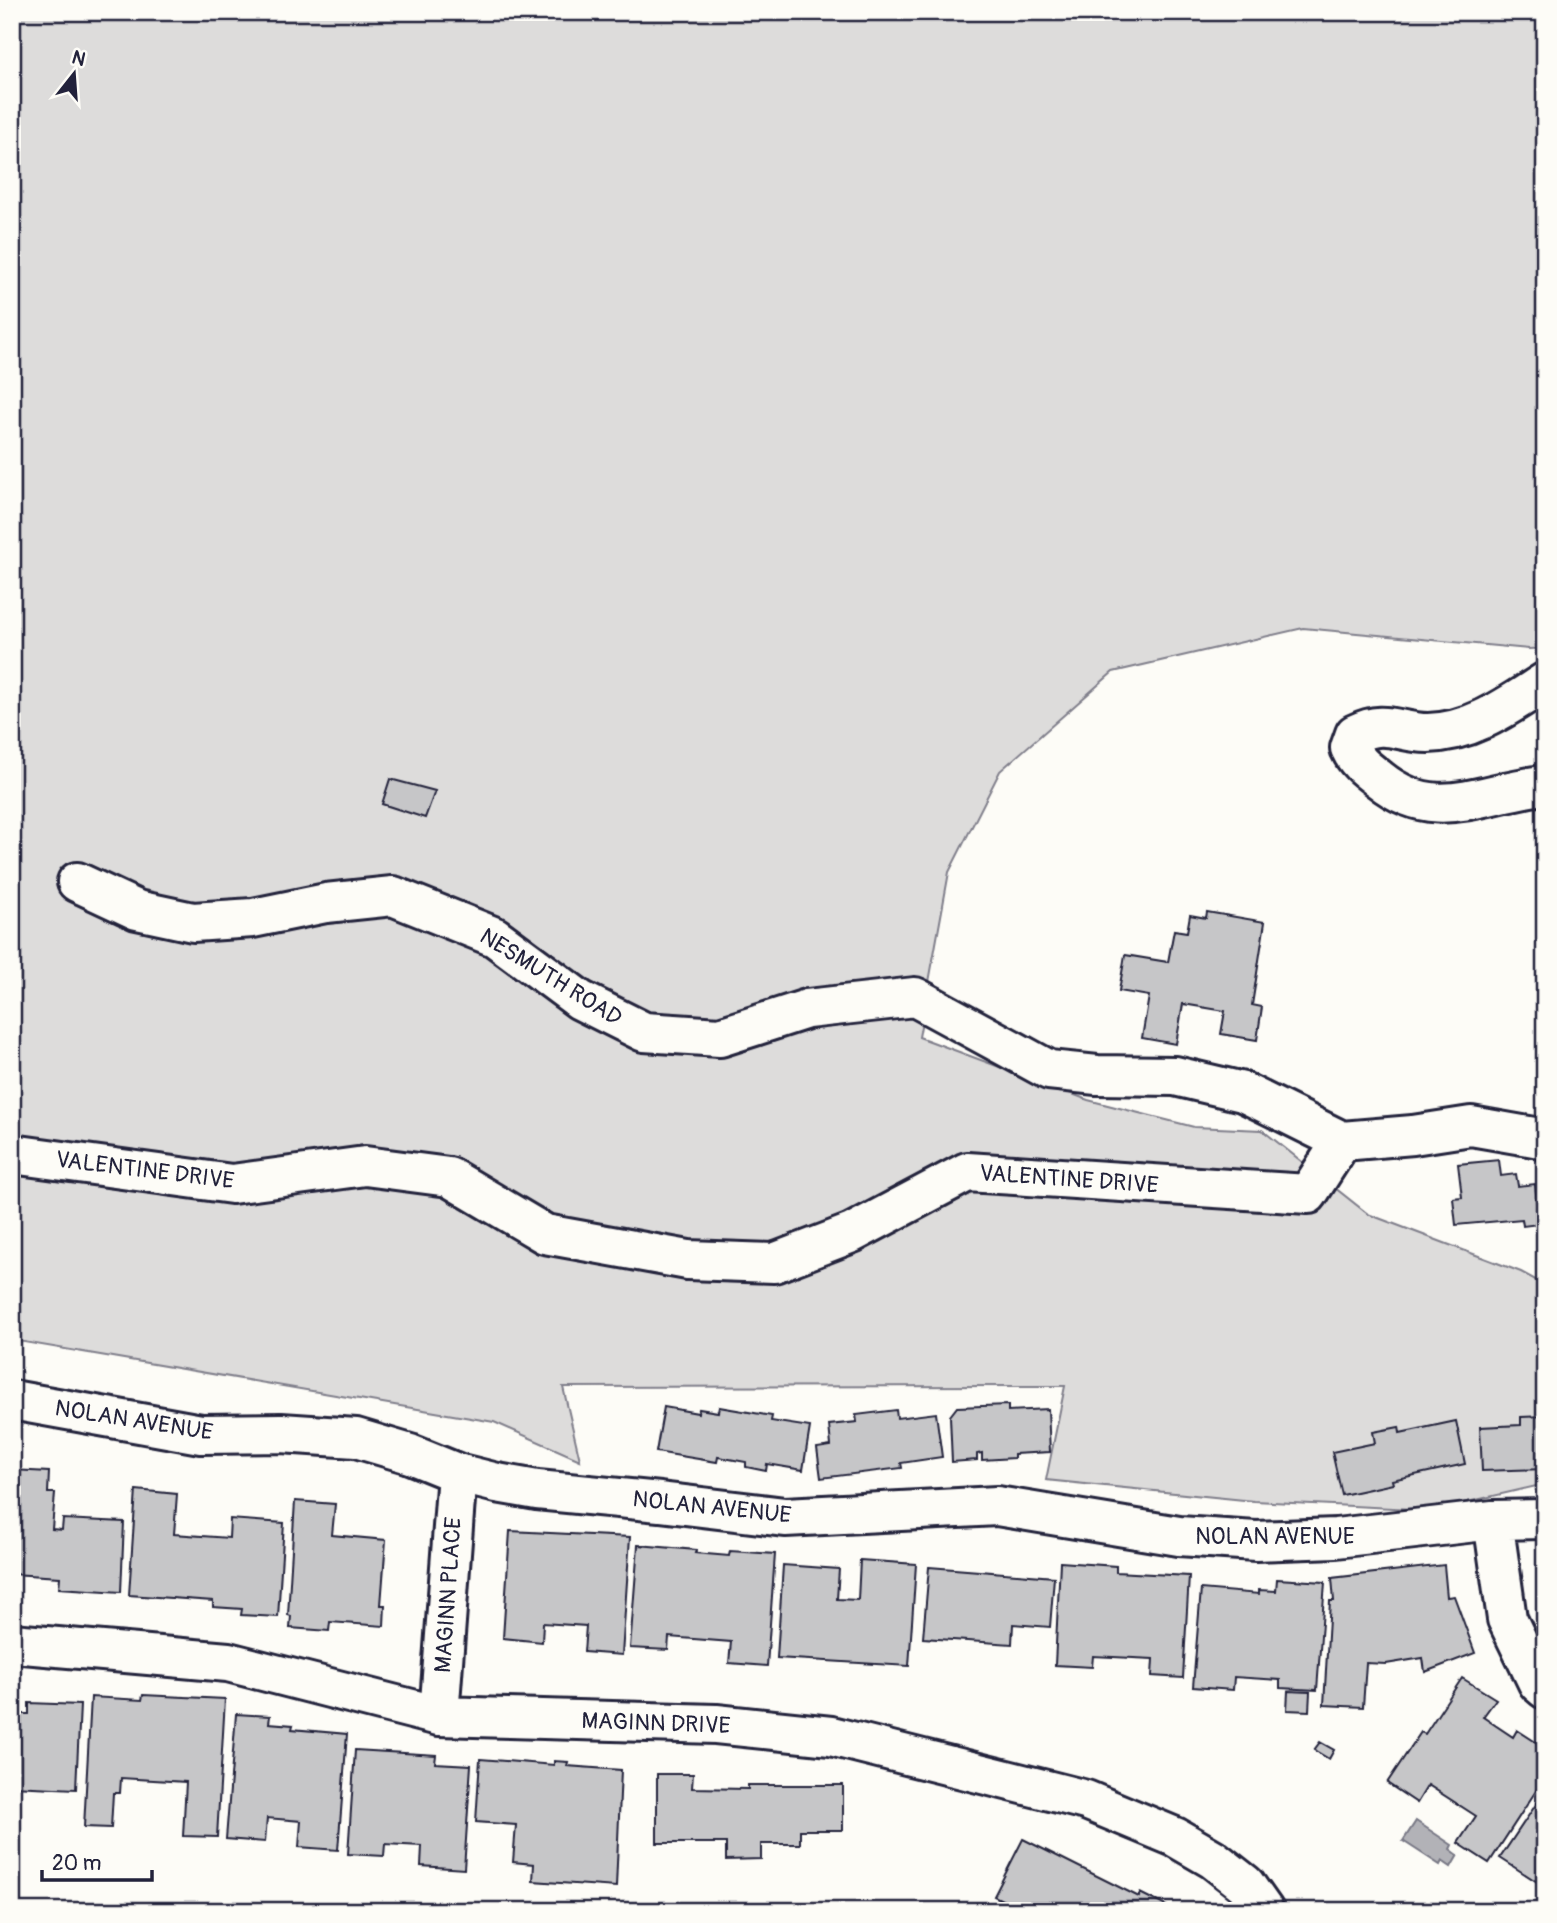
<svg xmlns="http://www.w3.org/2000/svg" width="1557" height="1923" font-family="Pangolin,sans-serif">
  <style>
    .green { fill: #dddcdb; stroke: #807f8b; stroke-width: 2 }
    .water { fill: #b2b2b7; stroke: #787885; stroke-width: 2 }
    .building { fill: #c6c6c8; stroke: #22223b; stroke-width: 2 }
    .lines { fill: none; stroke-linecap: round; stroke-linejoin: round }
    .minor-casing { stroke: #22223b; stroke-width: 44 }
    .minor { stroke: #fdfcf7; stroke-width: 38 }
    .labels { text-anchor: middle; dominant-baseline: central; stroke-width: 5; stroke-linejoin: round; paint-order: stroke }
    .street-label { font-size: 23px; fill: #22223b; stroke: #fdfcf7 }
  </style>
  <rect width="100%" height="100%" fill="#fdfcf7"/>
  <filter id="ink" filterUnits="userSpaceOnUse"><feTurbulence type="fractalNoise" baseFrequency=".0143" numOctaves="2"/><feDisplacementMap in="SourceGraphic" scale="14" xChannelSelector="R" yChannelSelector="G"/><feConvolveMatrix kernelMatrix="1 2 1 2 8 2 1 2 1" color-interpolation-filters="sRGB"/></filter>
  <g filter="url(#ink)">
    <path class="green" d="M 12,12 L 1545,12 L 1545,648 L 1529,649 L 1303,628 L 1113,672 L 1000,771 L 949,872 L 919,1037 L 1088,1100 L 1194,1127 L 1262,1130 L 1368,1214 L 1521,1272 L 1545,1285 L 1545,1484 L 1433,1510 L 1254,1501 L 1046,1480 L 1065,1386 L 563,1387 L 580,1460 L 494,1422 L 12,1340 Z"/>
    <path class="water" d="M 1416,1821 L 1452,1845 L 1450,1849 L 1458,1855 L 1451,1867 L 1442,1861 L 1440,1865 L 1403,1841 Z"/>
    <path class="building" d="M 390,779 L 435,791 L 425,818 L 382,804 Z
      M 1207,912 L 1265,922 L 1252,1005 L 1262,1007 L 1257,1040 L 1221,1034 L 1225,1011 L 1183,1004 L 1176,1044 L 1142,1038 L 1149,996 L 1119,991 L 1125,955 L 1168,962 L 1174,930 L 1187,932 L 1190,915 L 1206,918 Z
      M 1499,1160 L 1501,1176 L 1516,1174 L 1518,1186 L 1535,1184 L 1539,1224 L 1523,1226 L 1522,1219 L 1456,1225 L 1453,1198 L 1462,1197 L 1458,1164 Z
      M 1008,1405 L 1008,1411 L 1048,1409 L 1050,1452 L 1014,1454 L 1014,1458 L 982,1460 L 982,1453 L 977,1454 L 977,1460 L 952,1462 L 950,1416 L 957,1407 Z
      M 664,1407 L 698,1413 L 699,1409 L 718,1412 L 719,1407 L 772,1416 L 771,1421 L 810,1427 L 803,1470 L 767,1464 L 766,1471 L 746,1467 L 746,1462 L 718,1457 L 717,1462 L 656,1452 Z
      M 896,1410 L 897,1418 L 936,1413 L 942,1457 L 901,1463 L 902,1468 L 821,1478 L 817,1448 L 831,1446 L 829,1425 L 857,1422 L 856,1415 Z
      M 1545,1416 L 1545,1469 L 1482,1471 L 1480,1427 L 1521,1425 L 1521,1417 Z
      M 1456,1421 L 1465,1464 L 1392,1480 L 1393,1484 L 1342,1495 L 1332,1452 L 1375,1443 L 1373,1432 L 1399,1427 L 1400,1433 Z
      M 12,1470 L 49,1472 L 48,1493 L 55,1493 L 52,1529 L 62,1530 L 63,1519 L 124,1522 L 121,1592 L 59,1588 L 60,1577 L 12,1574 Z
      M 136,1490 L 177,1494 L 174,1534 L 229,1538 L 230,1519 L 284,1523 L 278,1617 L 241,1615 L 242,1609 L 213,1607 L 213,1601 L 129,1595 Z
      M 295,1501 L 335,1504 L 332,1535 L 386,1540 L 381,1605 L 385,1605 L 384,1626 L 330,1622 L 329,1631 L 290,1628 L 291,1616 L 288,1615 Z
      M 510,1531 L 630,1537 L 622,1655 L 584,1652 L 586,1626 L 543,1623 L 542,1642 L 503,1638 Z
      M 638,1545 L 696,1550 L 695,1553 L 729,1556 L 730,1551 L 775,1554 L 767,1666 L 729,1663 L 731,1642 L 669,1637 L 668,1650 L 630,1648 Z
      M 860,1560 L 916,1564 L 909,1666 L 777,1658 L 783,1565 L 839,1569 L 837,1599 L 858,1600 Z
      M 1060,1562 L 1116,1566 L 1116,1572 L 1189,1576 L 1183,1678 L 1152,1676 L 1153,1659 L 1093,1656 L 1092,1667 L 1055,1665 Z
      M 1444,1565 L 1447,1597 L 1454,1596 L 1475,1653 L 1425,1672 L 1423,1658 L 1386,1664 L 1366,1663 L 1363,1707 L 1324,1705 L 1330,1601 L 1334,1601 L 1332,1578 Z
      M 929,1567 L 1054,1577 L 1050,1627 L 1013,1624 L 1012,1644 L 923,1638 Z
      M 1277,1579 L 1325,1582 L 1317,1690 L 1280,1688 L 1280,1680 L 1234,1677 L 1233,1690 L 1193,1687 L 1201,1589 L 1259,1594 L 1259,1590 L 1276,1591 Z
      M 1462,1678 L 1496,1699 L 1483,1717 L 1513,1737 L 1517,1730 L 1545,1748 L 1545,1777 L 1489,1863 L 1458,1843 L 1476,1816 L 1428,1785 L 1417,1803 L 1387,1783 L 1421,1732 L 1425,1734 Z
      M 1288,1691 L 1310,1692 L 1309,1711 L 1287,1710 Z
      M 143,1695 L 225,1699 L 217,1837 L 183,1836 L 186,1782 L 121,1778 L 120,1793 L 113,1793 L 111,1828 L 84,1827 L 91,1697 L 142,1700 Z
      M 29,1703 L 80,1705 L 76,1789 L 12,1786 L 12,1714 L 29,1714 Z
      M 236,1714 L 270,1716 L 269,1723 L 293,1725 L 292,1729 L 347,1734 L 338,1850 L 299,1847 L 301,1821 L 267,1818 L 265,1842 L 226,1839 Z
      M 1320,1742 L 1334,1750 L 1329,1759 L 1314,1750 Z
      M 355,1750 L 436,1755 L 435,1763 L 471,1765 L 464,1869 L 421,1866 L 422,1846 L 385,1844 L 384,1856 L 348,1854 Z
      M 480,1759 L 554,1765 L 554,1761 L 568,1762 L 567,1766 L 621,1770 L 616,1887 L 533,1881 L 534,1864 L 513,1862 L 516,1825 L 476,1822 Z
      M 657,1774 L 693,1774 L 692,1788 L 748,1789 L 748,1785 L 843,1785 L 843,1830 L 800,1830 L 800,1844 L 761,1844 L 761,1859 L 726,1860 L 726,1843 L 657,1843 Z
      M 1545,1791 L 1545,1887 L 1500,1858 Z
      M 1023,1839 L 1139,1897 L 1140,1893 L 1176,1911 L 1024,1911 L 994,1896 Z"/>
    <g class="lines">
      <defs>
        <path id="minor" d="M 1545,682 C 1509,705 1473,732 1428,733 C 1398,733 1386,718 1355,734 L 1350,748 C 1356,762 1366,769 1379,779 C 1436,825 1482,791 1545,785
          M 77,882 L 137,910 L 193,922 L 253,918 L 326,903 L 393,896 L 495,937 L 580,1000 L 644,1032 L 720,1037 L 807,1009 L 915,997 L 1049,1070 L 1097,1075 L 1175,1076 L 1243,1092 L 1342,1141 L 1413,1135 L 1471,1126 L 1540,1138 L 1545,1141
          M 12,1154 L 232,1184 L 365,1166 L 449,1177 L 545,1234 L 688,1260 L 774,1263 L 852,1233 L 967,1172 L 1308,1194 L 1342,1141
          M 12,1400 L 201,1434 L 281,1433 L 356,1438 L 410,1454 L 457,1473 L 497,1483 L 537,1490 L 660,1502 L 785,1517 L 997,1506 L 1179,1536 L 1256,1541 L 1336,1538 L 1493,1520 L 1545,1519
          M 1493,1520 L 1507,1619 L 1538,1683 L 1545,1689
          M 12,1643 L 228,1662 L 439,1716 L 716,1724 L 831,1736 L 1086,1800 L 1175,1837 L 1213,1859 L 1245,1884 L 1264,1911
          M 439,1716 L 457,1473"/>
      </defs>
      <use href="#minor" class="minor-casing"/>
      <use href="#minor" class="minor"/>
    </g>
  </g>
  <g class="labels">
    <g class="street-label">
      <text transform="translate(551 977) rotate(32)">NESMUTH ROAD</text>
      <text transform="translate(145 1170) rotate(7)">VALENTINE DRIVE</text>
      <text transform="translate(1069 1179) rotate(4)">VALENTINE DRIVE</text>
      <text transform="translate(134 1420) rotate(9)">NOLAN AVENUE</text>
      <text transform="translate(712 1507) rotate(6)">NOLAN AVENUE</text>
      <text x="1275" y="1536">NOLAN AVENUE</text>
      <text transform="translate(448 1595) rotate(-86)">MAGINN PLACE</text>
      <text transform="translate(656 1723) rotate(2)">MAGINN DRIVE</text>
    </g>
  </g>
  <rect width="1557" height="1923" fill="none" stroke="#fdfcf7" stroke-width="42"/>
  <rect x="21" y="21" width="1515" height="1881" fill="none" stroke="#22223b" stroke-width="2.5" filter="url(#ink)"/>
  <g transform="translate(74 74) rotate(17)" stroke="#fdfcf7" stroke-width="5" paint-order="stroke">
  <path d="M0-5L12 26L0 18L-12 26Z" fill="#22223b"/>
  <text y="-10" font-size="19" font-weight="bold" text-anchor="middle" fill="#22223b">N</text>
  </g>
  <path d="M42 1870v10h110v-10" fill="none" stroke="#22223b" stroke-width="3.5"/>
  <text x="52" y="1870" font-size="21" fill="#22223b" stroke="#fdfcf7" stroke-width="5" paint-order="stroke">20 m</text>
</svg>
